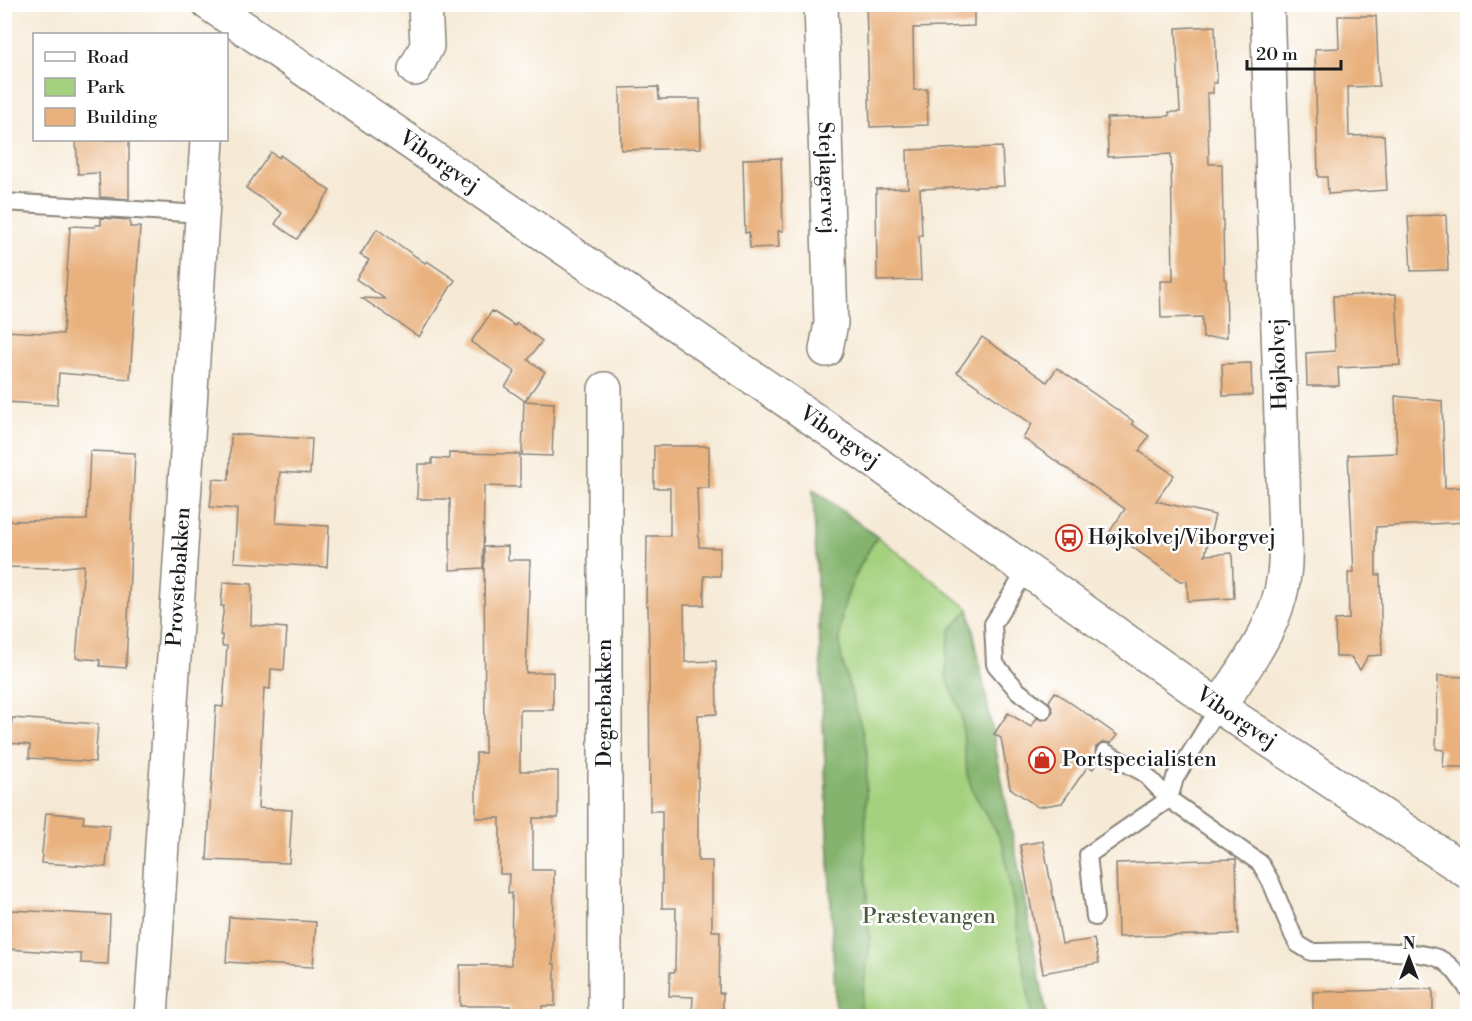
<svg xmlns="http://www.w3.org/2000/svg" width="1472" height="1021" font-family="'Libre Bodoni',serif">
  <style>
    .green { fill: #a4d17e; stroke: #60764d; stroke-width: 1.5 }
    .forest { fill: #83b36d; stroke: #506844; stroke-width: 1.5 }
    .building { fill: #e9b17d }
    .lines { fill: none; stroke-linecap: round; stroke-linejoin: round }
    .lane-casing { stroke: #898379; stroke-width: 20 }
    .street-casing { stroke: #898379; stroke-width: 36 }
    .secondary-casing { stroke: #898379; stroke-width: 36 }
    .lane { stroke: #fff; stroke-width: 16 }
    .street { stroke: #fff; stroke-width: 33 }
    .secondary { stroke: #fff; stroke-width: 33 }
    .labels { text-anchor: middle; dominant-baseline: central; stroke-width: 5; stroke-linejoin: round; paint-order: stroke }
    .street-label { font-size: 21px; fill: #1c1c1c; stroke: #fff }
    .poi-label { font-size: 21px; fill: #1c1c1c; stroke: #fff; text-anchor: start }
    .park-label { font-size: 21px; fill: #4c5b3e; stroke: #fff }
  </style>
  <rect width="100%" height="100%" fill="#fff"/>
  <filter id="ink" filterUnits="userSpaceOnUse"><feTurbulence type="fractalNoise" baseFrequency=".0167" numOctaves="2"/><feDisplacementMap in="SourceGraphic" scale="12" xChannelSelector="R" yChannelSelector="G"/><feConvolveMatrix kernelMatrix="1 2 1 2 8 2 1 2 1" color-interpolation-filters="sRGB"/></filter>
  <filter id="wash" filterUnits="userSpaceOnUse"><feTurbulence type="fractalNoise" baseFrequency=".008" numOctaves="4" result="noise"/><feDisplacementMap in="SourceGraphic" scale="24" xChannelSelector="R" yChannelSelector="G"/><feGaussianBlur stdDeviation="1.35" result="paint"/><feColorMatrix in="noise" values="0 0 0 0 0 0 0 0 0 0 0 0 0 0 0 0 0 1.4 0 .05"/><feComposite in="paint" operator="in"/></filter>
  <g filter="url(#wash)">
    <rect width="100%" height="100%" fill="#f6ead6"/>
    <path class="green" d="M 813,489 L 895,550 L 969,609 L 1047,1016 L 836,1016 Z"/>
    <path class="forest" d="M 813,489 L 877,537 C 854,573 833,615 842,659 C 849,691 862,721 867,753 L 865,859 L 870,948 L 859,1016 L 836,1016 Z
      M 969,609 L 1047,1016 L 1032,1016 L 1003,844 L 973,792 L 967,774 L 961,712 L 946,677 L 946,660 L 950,630 Z"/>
    <g id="blocks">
      <path class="building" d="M 866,4 L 974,4 L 974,26 L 913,28 L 914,90 L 927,89 L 928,125 L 870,127 Z
        M 1338,16 L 1376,16 L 1379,86 L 1348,87 L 1349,136 L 1384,135 L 1387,190 L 1328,194 L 1327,177 L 1318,177 L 1315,49 L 1339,48 Z
        M 1215,26 L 1217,83 L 1213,83 L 1213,93 L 1207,93 L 1209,164 L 1222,164 L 1224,279 L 1226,279 L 1227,337 L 1203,338 L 1202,317 L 1161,318 L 1160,281 L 1173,281 L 1171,154 L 1108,157 L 1107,118 L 1169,116 L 1169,112 L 1180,112 L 1176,28 Z
        M 658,87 L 659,99 L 700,99 L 701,148 L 621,150 L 620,88 Z
        M 76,140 L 129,140 L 129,199 L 100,197 L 99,173 L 78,174 Z
        M 1002,147 L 1004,186 L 920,189 L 922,236 L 919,236 L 921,280 L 877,281 L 876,189 L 908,188 L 907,150 Z
        M 271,152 L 279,158 L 280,155 L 330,191 L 297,239 L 275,224 L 282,213 L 246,188 Z
        M 781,158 L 783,231 L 778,231 L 779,247 L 750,248 L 749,232 L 745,233 L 743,159 Z
        M 1446,215 L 1448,270 L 1411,271 L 1408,216 Z
        M 101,218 L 130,220 L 130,227 L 140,227 L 130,379 L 59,373 L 57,405 L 4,402 L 4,331 L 63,334 L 70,226 L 95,227 L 95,225 L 101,225 Z
        M 377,229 L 425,263 L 427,261 L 455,280 L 419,337 L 362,298 L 385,299 L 356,279 L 369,260 L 360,255 Z
        M 1396,294 L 1400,365 L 1338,368 L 1339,386 L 1307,386 L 1306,353 L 1335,351 L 1333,296 Z
        M 492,311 L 515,326 L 517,323 L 542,341 L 528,360 L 545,372 L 525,401 L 505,387 L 515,372 L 471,342 Z
        M 982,337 L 1047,382 L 1057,368 L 1133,421 L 1132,424 L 1149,436 L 1139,451 L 1174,475 L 1156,501 L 1215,515 L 1205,555 L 1232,553 L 1234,598 L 1188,601 L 1187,581 L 1180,581 L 1110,531 L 1125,509 L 1023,438 L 1032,424 L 957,372 Z
        M 1251,363 L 1252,395 L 1223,396 L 1222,364 Z
        M 1395,396 L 1442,401 L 1445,488 L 1467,487 L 1467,522 L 1376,527 L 1376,575 L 1380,575 L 1382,655 L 1368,656 L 1360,670 L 1351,657 L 1336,657 L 1335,620 L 1349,619 L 1348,573 L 1354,573 L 1348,455 L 1397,453 Z
        M 524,401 L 554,403 L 552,456 L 522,455 Z
        M 231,434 L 312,439 L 310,474 L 280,472 L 276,523 L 329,526 L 327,567 L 234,562 L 237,509 L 210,507 L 213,479 L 229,480 Z
        M 654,446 L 709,446 L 709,488 L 697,488 L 699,547 L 720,548 L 720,576 L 704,576 L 704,605 L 684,605 L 685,662 L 716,661 L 717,714 L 698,715 L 698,861 L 712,861 L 712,931 L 720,931 L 719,993 L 723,993 L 723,1016 L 692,1016 L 693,997 L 669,996 L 670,972 L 675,972 L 676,908 L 662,908 L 662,811 L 650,811 L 649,656 L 648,606 L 646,606 L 647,536 L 670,536 L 670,488 L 654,488 Z
        M 90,451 L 135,453 L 126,668 L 100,666 L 100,660 L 76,658 L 84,565 L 56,568 L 4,567 L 4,521 L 87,520 Z
        M 449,453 L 520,454 L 520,487 L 484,486 L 483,568 L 450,570 L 450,499 L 417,499 L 418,464 L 432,464 L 432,458 L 449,459 Z
        M 508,546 L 508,560 L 530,560 L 526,673 L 553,672 L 553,710 L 520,710 L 520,771 L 558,771 L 558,818 L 533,818 L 533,870 L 554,870 L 553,964 L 555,964 L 555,1006 L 542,1006 L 542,1017 L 510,1017 L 510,1006 L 460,1006 L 460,965 L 511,965 L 512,893 L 508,893 L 509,874 L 500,874 L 500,818 L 476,818 L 476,753 L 485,753 L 484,547 Z
        M 223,582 L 252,584 L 251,625 L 287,628 L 284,670 L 271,669 L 270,689 L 264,688 L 258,808 L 292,810 L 289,863 L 207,860 L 216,706 L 223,707 L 227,646 L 222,646 L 222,635 L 220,635 L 224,606 L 221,606 Z
        M 1438,676 L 1467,677 L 1467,767 L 1443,767 L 1444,750 L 1436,749 Z
        M 1055,692 L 1117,735 L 1111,743 L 1104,742 L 1096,747 L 1095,753 L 1099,760 L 1093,769 L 1088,766 L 1062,803 L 1038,807 L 1010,788 L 1001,738 L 994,734 L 1008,713 L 1031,727 L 1037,718 L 1042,720 L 1048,719 L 1053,711 L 1049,701 Z
        M 12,718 L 98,724 L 95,762 L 29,758 L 30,745 L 10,743 Z
        M 46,813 L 84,816 L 83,823 L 110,825 L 106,867 L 41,863 Z
        M 1043,841 L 1062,944 L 1094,939 L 1099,963 L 1043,973 L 1020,845 Z
        M 1236,859 L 1238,934 L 1118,937 L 1116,863 Z
        M 11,910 L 110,915 L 108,964 L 81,963 L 81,954 L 8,949 Z
        M 229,917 L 316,922 L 313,967 L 226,962 Z
        M 1433,989 L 1433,1017 L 1313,1017 L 1313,992 Z"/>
    </g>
  </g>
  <g filter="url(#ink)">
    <use href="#blocks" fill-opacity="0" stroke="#898379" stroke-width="1.5"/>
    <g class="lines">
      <defs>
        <path id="lane" d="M 4,202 L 202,214
          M 1026,571 L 993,624 L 995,664 L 1018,691 L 1043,710
          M 1219,707 L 1175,778 L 1169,799 L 1260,863 L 1271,882 L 1293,935 L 1298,944 L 1311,952 C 1339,952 1417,948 1440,959 C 1452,965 1460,978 1468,989
          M 1095,917 L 1088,855 L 1169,799 L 1144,773 L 1105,752"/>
        <g id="street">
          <path id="s1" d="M 821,4 L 831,323 L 826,350"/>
          <path d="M 415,69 L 427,46 L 425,4"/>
          <path d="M 605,389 L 605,1016"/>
          <path d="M 1219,707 C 1245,667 1279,624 1284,574 C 1286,562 1285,549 1285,537 L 1267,4"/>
          <path id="s2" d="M 151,1016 L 207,140"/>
        </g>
        <g id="secondary">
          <path id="s3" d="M 209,4 L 867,456 L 1219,707 L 1468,872"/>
        </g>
      </defs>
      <use href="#lane" class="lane-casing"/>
      <use href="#street" class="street-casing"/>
      <use href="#secondary" class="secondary-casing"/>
      <use href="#lane" class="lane"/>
      <use href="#street" class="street"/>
      <use href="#secondary" class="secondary"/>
    </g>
  </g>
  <defs>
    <symbol id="bus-ring" viewBox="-11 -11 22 22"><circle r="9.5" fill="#fff" stroke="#c8321e" stroke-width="1.5"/><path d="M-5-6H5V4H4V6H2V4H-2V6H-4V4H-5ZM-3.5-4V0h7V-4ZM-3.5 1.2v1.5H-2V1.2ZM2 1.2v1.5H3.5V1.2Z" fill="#c8321e"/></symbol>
    <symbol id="shop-ring" viewBox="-11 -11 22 22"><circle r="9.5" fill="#fff" stroke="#c8321e" stroke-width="1.5"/><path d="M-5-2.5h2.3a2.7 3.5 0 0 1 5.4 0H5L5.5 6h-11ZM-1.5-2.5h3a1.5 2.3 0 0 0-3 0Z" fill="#c8321e"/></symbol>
  </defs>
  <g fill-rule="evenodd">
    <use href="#bus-ring" x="1054" y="523" width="30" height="30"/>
    <use href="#shop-ring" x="1027" y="745" width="30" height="30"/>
  </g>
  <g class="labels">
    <g class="street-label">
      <text stroke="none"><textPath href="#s3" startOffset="279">Viborgvej</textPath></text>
      <text stroke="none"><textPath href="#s1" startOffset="174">Stejlagervej</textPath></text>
      <text transform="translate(1279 364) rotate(-92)">Højkolvej</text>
      <text stroke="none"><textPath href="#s3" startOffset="765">Viborgvej</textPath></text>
      <text stroke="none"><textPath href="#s2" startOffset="440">Provstebakken</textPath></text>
      <text transform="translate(605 703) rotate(-90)">Degnebakken</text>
      <text stroke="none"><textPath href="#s3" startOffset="1251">Viborgvej</textPath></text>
    </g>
    <g class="poi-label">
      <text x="1088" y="538">Højkolvej/Viborgvej</text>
      <text x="1062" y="760">Portspecialisten</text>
    </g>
    <g class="park-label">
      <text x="929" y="917">Præstevangen</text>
    </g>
  </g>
  <rect width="1472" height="1021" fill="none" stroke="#fff" stroke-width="24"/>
  <rect x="33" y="33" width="195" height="108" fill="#ffffff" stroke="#a4a4a4" stroke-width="1.5"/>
  <rect x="45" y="52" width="30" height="9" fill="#ffffff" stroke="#a4a4a4" stroke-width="1.5"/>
  <text x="87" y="63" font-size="18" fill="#1c1c1c">Road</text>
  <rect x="45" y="78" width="30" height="18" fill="#a4d17e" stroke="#a4a4a4" stroke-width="1.5"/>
  <text x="87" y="93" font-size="18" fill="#1c1c1c">Park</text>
  <rect x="45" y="108" width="30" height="18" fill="#e9b17d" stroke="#a4a4a4" stroke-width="1.5"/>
  <text x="87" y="123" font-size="18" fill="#1c1c1c">Building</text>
  <g transform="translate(1409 958)" stroke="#ffffff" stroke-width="4.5" paint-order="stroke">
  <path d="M0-4.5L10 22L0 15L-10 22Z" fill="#1c1c1c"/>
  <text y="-9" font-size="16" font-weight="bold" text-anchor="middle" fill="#1c1c1c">N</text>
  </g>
  <path d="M1247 60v9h94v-9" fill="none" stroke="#1c1c1c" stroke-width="3"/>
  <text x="1256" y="60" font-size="18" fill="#1c1c1c" stroke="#ffffff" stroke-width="4.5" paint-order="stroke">20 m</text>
</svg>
